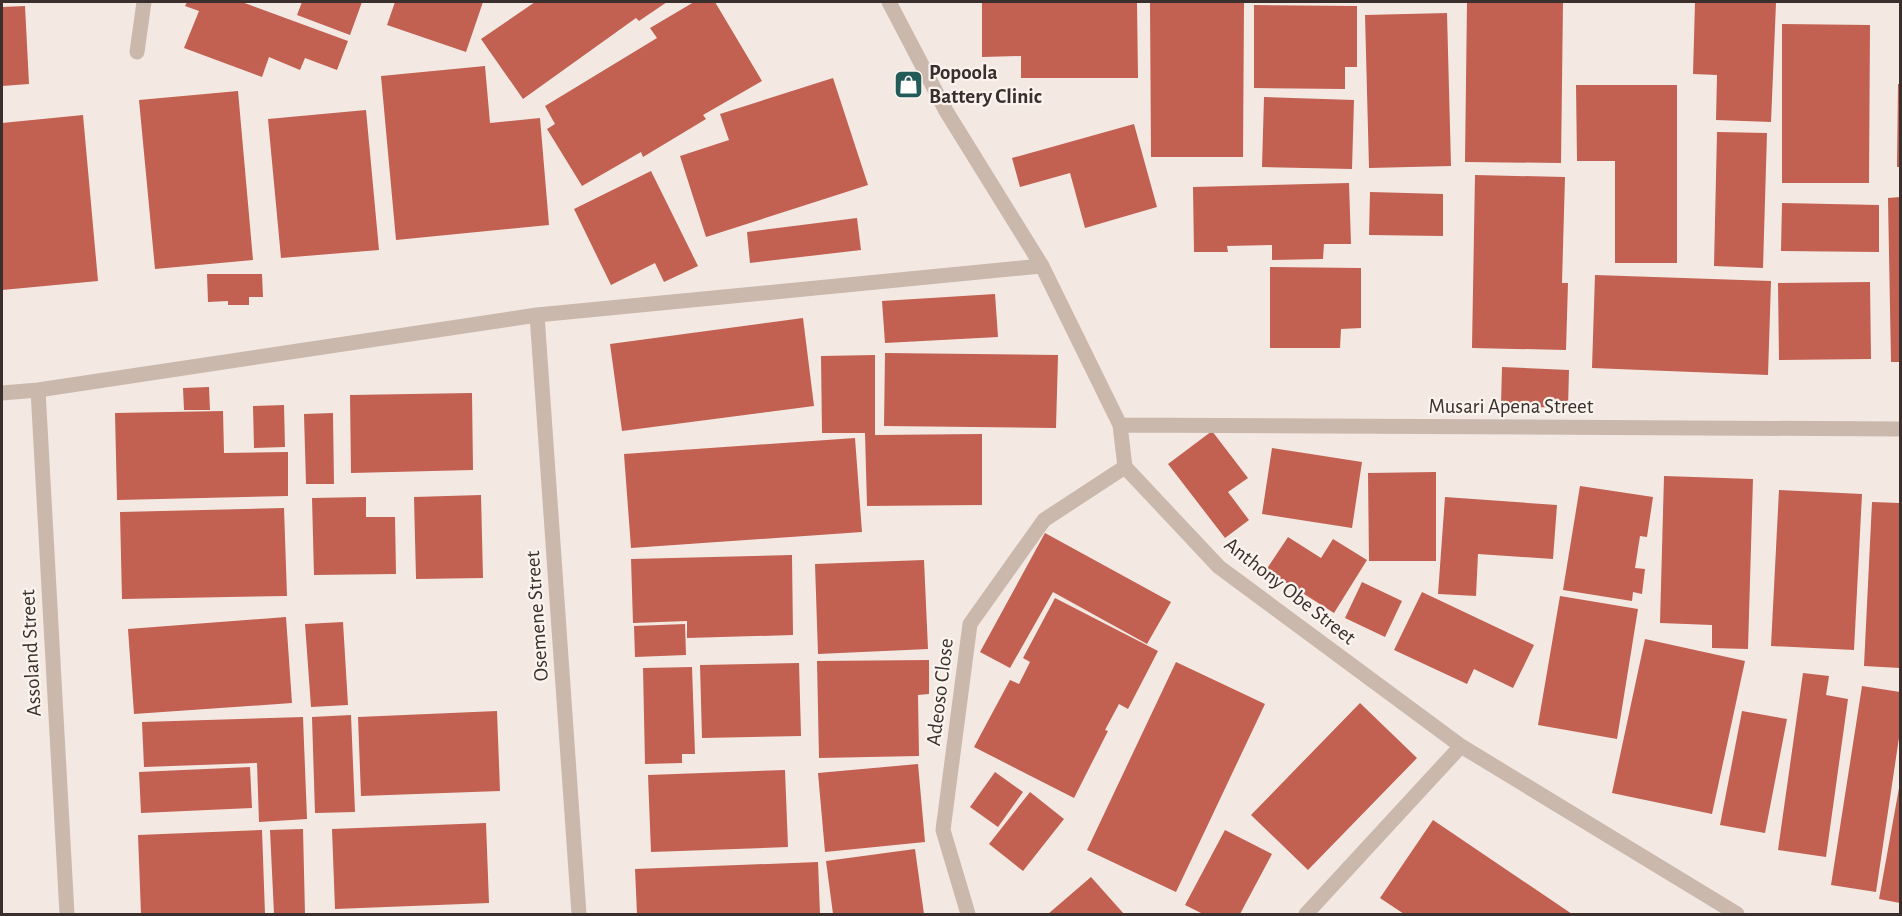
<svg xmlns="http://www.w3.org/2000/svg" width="1902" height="916" font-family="'Alegreya Sans',sans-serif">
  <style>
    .building { fill: #c26051 }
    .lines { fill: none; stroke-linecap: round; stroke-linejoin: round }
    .street { stroke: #cbb8ad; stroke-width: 15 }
    .labels { text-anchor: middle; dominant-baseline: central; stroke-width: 4.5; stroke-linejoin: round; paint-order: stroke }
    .poi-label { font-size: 21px; font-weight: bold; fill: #3a2f2c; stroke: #faf3ee; text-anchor: start }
    .street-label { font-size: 21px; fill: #3a2f2c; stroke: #faf3ee }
  </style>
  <rect width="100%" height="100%" fill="#f3e9e2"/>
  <path class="building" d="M 187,2 L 242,2 L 348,41 L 337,70 L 305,58 L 300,70 L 269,57 L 262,77 L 184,48 L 199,11 L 185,6 Z
    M 302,2 L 362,2 L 350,35 L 297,15 Z
    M 395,2 L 483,2 L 466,52 L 387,25 Z
    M 535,2 L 667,2 L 639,21 L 636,18 L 523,99 L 481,39 Z
    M 694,2 L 715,2 L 762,81 L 703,115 L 706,119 L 643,157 L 641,152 L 582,186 L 547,129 L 555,124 L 545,106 L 657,38 L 650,28 Z
    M 982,2 L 1137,2 L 1138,78 L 1021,78 L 1021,56 L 982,57 Z
    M 1467,2 L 1563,2 L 1561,163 L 1465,162 Z
    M 1695,2 L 1776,3 L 1771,122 L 1716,120 L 1717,75 L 1693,74 Z
    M 1150,3 L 1244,3 L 1243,157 L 1151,157 Z
    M 1254,5 L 1357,6 L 1357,67 L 1345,67 L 1345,89 L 1254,88 Z
    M 25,6 L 29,84 L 2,86 L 2,7 Z
    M 1447,13 L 1451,166 L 1369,168 L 1365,15 Z
    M 1782,24 L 1870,25 L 1869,183 L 1782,183 Z
    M 485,66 L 490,123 L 540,118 L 549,225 L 396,240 L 381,76 Z
    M 833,78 L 868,185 L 706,237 L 680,156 L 729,140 L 720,114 Z
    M 1898,84 L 1900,84 L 1900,167 L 1897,167 Z
    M 1576,85 L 1677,85 L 1677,263 L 1615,263 L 1615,161 L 1577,161 Z
    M 238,91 L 253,260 L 155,269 L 139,100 Z
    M 1264,97 L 1354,100 L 1352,169 L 1262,167 Z
    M 366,110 L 379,250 L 281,258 L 268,119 Z
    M 83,115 L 98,281 L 2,290 L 2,123 Z
    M 1134,124 L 1157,207 L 1085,228 L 1070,173 L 1020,187 L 1012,158 Z
    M 1717,132 L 1767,133 L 1763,268 L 1714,266 Z
    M 651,171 L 698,266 L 664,282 L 655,263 L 611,285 L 574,209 Z
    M 1475,175 L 1565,177 L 1562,283 L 1568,283 L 1566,350 L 1472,348 Z
    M 1349,183 L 1351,244 L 1324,244 L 1323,259 L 1272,260 L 1272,245 L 1227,246 L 1228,252 L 1194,252 L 1193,187 Z
    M 1370,192 L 1443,194 L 1443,236 L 1369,235 Z
    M 1900,197 L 1900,362 L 1891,362 L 1888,198 Z
    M 1782,203 L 1879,205 L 1879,252 L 1781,251 Z
    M 857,218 L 861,250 L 750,263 L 747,232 Z
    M 1270,267 L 1361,268 L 1361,328 L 1341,329 L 1340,348 L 1270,348 Z
    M 207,274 L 262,274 L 263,297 L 249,297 L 249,305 L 228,305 L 228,301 L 208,302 Z
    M 1595,275 L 1771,281 L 1768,375 L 1592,368 Z
    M 1870,282 L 1871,359 L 1779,360 L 1778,283 Z
    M 995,294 L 998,337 L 885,343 L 882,301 Z
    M 803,318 L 814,406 L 622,431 L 610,344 Z
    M 885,353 L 1058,355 L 1056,428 L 884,426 Z
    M 875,355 L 875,435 L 982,434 L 982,505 L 867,506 L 865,433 L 822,433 L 821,356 Z
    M 1502,367 L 1569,370 L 1568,408 L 1501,406 Z
    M 209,387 L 210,410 L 184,410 L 183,388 Z
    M 472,393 L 473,470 L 351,473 L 350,395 Z
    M 284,405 L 285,447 L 254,448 L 253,406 Z
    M 223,411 L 224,453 L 288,452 L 288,496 L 117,500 L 115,413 Z
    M 333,413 L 334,484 L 306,484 L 304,414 Z
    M 1212,431 L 1248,478 L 1228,492 L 1249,520 L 1225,538 L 1168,464 Z
    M 855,438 L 862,532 L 631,548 L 624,454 Z
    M 1272,448 L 1362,462 L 1352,528 L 1262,514 Z
    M 1436,472 L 1436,561 L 1369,561 L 1368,473 Z
    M 1664,476 L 1753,479 L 1748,649 L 1712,648 L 1712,625 L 1660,623 Z
    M 1580,486 L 1653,497 L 1647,537 L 1640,536 L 1635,568 L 1645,569 L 1642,594 L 1633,592 L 1632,601 L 1563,590 Z
    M 1779,490 L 1862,494 L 1854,650 L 1771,646 Z
    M 481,495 L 483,578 L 416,579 L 414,497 Z
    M 366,497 L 366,517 L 395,517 L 396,574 L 314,575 L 312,498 Z
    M 1445,497 L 1557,505 L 1553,559 L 1478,554 L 1476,596 L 1438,594 Z
    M 1872,502 L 1900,503 L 1900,668 L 1864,666 Z
    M 284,508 L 287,596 L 122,599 L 120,512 Z
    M 1045,533 L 1171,602 L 1147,644 L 1053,592 L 1010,668 L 980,652 Z
    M 1288,537 L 1321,558 L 1333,539 L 1367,560 L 1334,613 L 1266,570 Z
    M 792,555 L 793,635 L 687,638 L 687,621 L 633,623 L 631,559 Z
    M 924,560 L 928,649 L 818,654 L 815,564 Z
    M 1362,582 L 1402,601 L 1385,637 L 1345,618 Z
    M 1422,592 L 1534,645 L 1513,688 L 1474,669 L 1467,684 L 1394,650 Z
    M 1560,596 L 1638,609 L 1617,739 L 1538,725 Z
    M 1055,598 L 1158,651 L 1128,709 L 1119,704 L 1105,730 L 1108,731 L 1074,798 L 974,747 L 1010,680 L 1019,684 L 1030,662 L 1023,658 Z
    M 286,617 L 292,703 L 134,714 L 128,629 Z
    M 343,622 L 348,705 L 311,707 L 305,624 Z
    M 685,624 L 686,655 L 635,657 L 634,626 Z
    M 1645,639 L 1745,661 L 1712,814 L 1612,793 Z
    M 929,660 L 929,694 L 918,695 L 919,756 L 819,758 L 817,661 Z
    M 1176,662 L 1265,704 L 1176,892 L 1087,850 Z
    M 799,663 L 801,736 L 702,738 L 700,665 Z
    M 692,667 L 695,754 L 682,754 L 682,763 L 645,764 L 643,668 Z
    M 1803,673 L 1829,676 L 1826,695 L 1848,699 L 1826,857 L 1778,850 Z
    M 1862,686 L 1900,692 L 1900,731 L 1876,892 L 1831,885 Z
    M 1360,703 L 1417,758 L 1308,870 L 1251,815 Z
    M 497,711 L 500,791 L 361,796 L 358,717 Z
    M 1742,711 L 1787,719 L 1765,833 L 1720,825 Z
    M 351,715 L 355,812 L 315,813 L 312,717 Z
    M 303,717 L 307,819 L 259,822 L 257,763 L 144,767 L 142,722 Z
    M 918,764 L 925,842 L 825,852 L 818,773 Z
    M 250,767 L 252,808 L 141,813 L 139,772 Z
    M 785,770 L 788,847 L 651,852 L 648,775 Z
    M 995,772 L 1023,792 L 998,827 L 970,807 Z
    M 1899,788 L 1900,788 L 1900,903 L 1879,899 Z
    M 1030,792 L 1064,819 L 1023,871 L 989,844 Z
    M 1433,820 L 1572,914 L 1404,914 L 1380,898 Z
    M 486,823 L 489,903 L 335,909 L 332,829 Z
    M 303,829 L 305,914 L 274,914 L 270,830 Z
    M 262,830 L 265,914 L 141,914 L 138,835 Z
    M 1225,830 L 1272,854 L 1240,914 L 1203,914 L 1185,905 Z
    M 915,849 L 924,914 L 833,914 L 826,861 Z
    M 818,862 L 820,914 L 637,914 L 635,869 Z
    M 1091,877 L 1124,914 L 1048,914 Z"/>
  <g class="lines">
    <path class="street" d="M 889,2 L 946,111 L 1042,266 L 1120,425 L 1125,467 L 1219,567 L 1461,746 L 1737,914
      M 137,52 L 144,2
      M 537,315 L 579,914
      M 38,390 L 67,914
      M 2,393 L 38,390 L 537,315 L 1042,266
      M 1120,425 L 1900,429
      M 968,914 L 943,830 L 970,624 L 1044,520 L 1125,467
      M 1306,914 L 1461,746"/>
  </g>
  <defs>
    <symbol id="shop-square" viewBox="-11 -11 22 22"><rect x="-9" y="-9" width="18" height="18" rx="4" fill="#225b58" stroke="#faf3ee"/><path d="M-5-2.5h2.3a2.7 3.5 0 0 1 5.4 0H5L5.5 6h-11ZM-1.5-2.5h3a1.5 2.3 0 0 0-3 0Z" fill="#fff"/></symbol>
  </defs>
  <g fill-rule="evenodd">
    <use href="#shop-square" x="892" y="68" width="33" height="33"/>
  </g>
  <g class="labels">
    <g class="poi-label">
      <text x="929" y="72">Popoola<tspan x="929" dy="24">Battery Clinic</tspan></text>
    </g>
    <g class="street-label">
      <text x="1511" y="406">Musari Apena Street</text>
      <text transform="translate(1290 591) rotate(38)">Anthony Obe Street</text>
      <text transform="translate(537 616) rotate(-94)">Osemene Street</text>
      <text transform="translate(31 653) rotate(-93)">Assoland Street</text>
      <text transform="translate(940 692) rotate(-83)">Adeoso Close</text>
    </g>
  </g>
  <rect width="1902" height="916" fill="none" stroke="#3a2f2c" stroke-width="6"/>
</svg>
